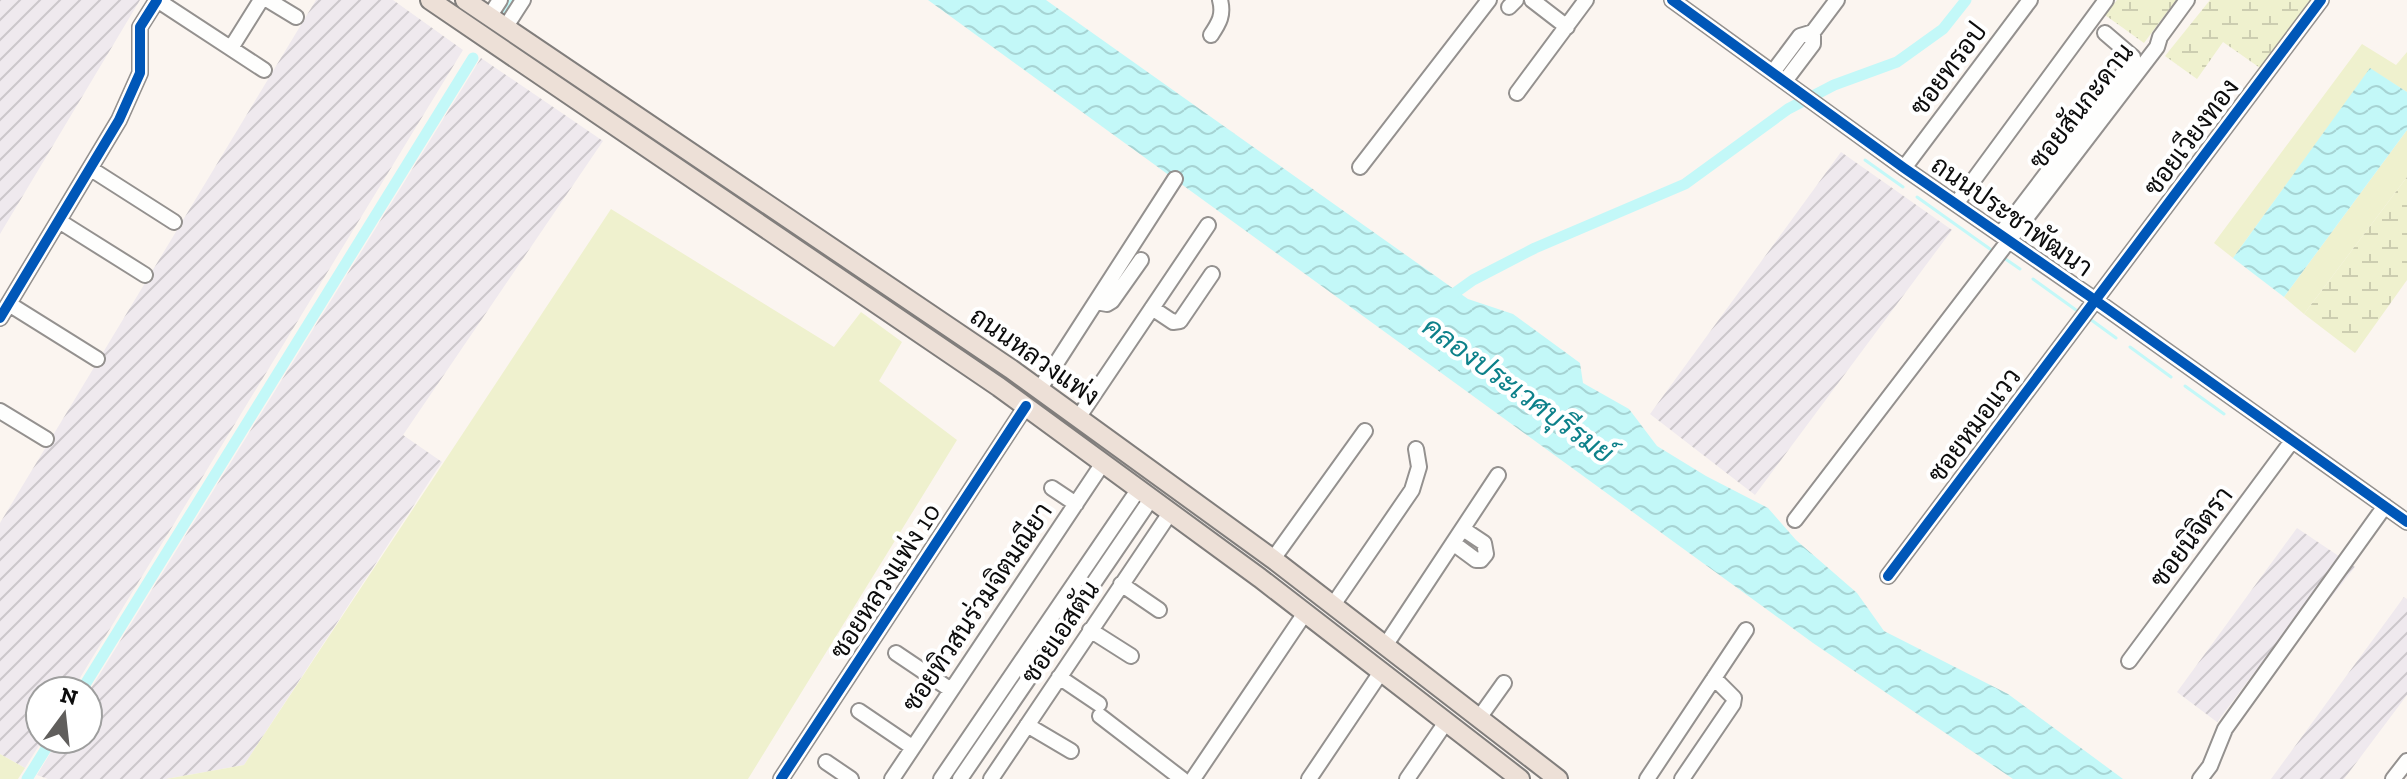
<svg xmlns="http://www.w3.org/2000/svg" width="2407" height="779" font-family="'Zilla Slab',Sarabun,serif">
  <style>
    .industrial { fill: url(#industrial-furrows) }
    .grass { fill: #eff1ce }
    .wetland { fill: url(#wetland-marsh) }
    .water { fill: url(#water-waves) }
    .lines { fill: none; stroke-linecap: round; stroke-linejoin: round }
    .stream { stroke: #c3f8f8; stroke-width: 3 }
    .canal { stroke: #c3f8f8; stroke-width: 11 }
    .minor-casing { stroke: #94918f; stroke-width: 18 }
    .major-casing { stroke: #817e7c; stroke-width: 22 }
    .minor { stroke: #fefefd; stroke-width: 14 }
    .major { stroke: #ede0d7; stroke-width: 18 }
    .cycleway-casing { stroke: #fff; stroke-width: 15 }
    .cycleway { stroke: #0057b8; stroke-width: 10 }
    .labels { text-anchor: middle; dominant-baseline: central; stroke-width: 8; stroke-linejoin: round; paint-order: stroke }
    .street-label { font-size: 26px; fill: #0c0c0c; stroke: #fff }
    .water-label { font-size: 28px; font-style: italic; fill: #0d818a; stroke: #fff }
  </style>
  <defs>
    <pattern id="industrial-furrows" width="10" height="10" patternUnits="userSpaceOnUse" patternTransform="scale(2)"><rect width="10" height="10" fill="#efe9ee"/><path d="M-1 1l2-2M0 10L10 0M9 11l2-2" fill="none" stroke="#ccc7cb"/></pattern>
    <pattern id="wetland-marsh" width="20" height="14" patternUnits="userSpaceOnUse" patternTransform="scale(2)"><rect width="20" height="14" fill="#eff1ce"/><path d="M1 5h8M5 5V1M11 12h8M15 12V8" fill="none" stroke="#cccdb0"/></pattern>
    <pattern id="water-waves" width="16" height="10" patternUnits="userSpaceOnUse" patternTransform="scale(2)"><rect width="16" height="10" fill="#c3f8f8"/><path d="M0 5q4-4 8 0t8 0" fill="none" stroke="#a6d3d3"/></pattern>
  </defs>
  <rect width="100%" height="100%" fill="#fbf5f0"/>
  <path class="industrial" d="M 0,0 L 140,0 L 0,234 Z
    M 316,0 L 393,0 L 463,50 L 72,691 L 40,691 L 40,739 L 43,739 L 25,768 L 0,754 L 0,523 Z
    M 481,58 L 603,141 L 403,435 L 442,462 L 244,765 L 166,779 L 48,779 L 37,775 L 59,739 L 88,739 L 88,693 Z
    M 1841,152 L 1952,230 L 1755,495 L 1650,414 Z
    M 2297,528 L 2355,567 L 2303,633 L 2291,624 L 2217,722 L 2177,692 Z
    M 2404,597 L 2407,599 L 2407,695 L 2344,779 L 2271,779 Z"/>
  <path class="grass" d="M 2362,44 L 2396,65 L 2407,52 L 2407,92 L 2370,69 L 2233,258 L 2214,243 Z
    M 2407,130 L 2407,177 L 2304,314 L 2284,297 Z
    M 611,209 L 834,347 L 861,312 L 902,342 L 879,381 L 957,440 L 748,779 L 166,779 L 244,765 Z
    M 0,754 L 25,768 L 18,779 L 0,779 Z"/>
  <path class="wetland" d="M 2117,0 L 2176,0 L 2144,43 L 2105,15 Z
    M 2210,0 L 2315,0 L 2263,70 L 2223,42 L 2197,79 L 2165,56 Z
    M 2407,177 L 2407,280 L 2355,353 L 2304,314 Z"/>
  <path class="water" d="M 928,0 L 1046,0 L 1468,299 L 1513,314 L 1580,363 L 1583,383 L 1629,409 L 1657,446 L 1706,476 L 1768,508 L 1796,540 L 1857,593 L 1884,631 L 2008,694 L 2123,779 L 2013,779 L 1813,643 Z
    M 2370,68 L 2407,92 L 2407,130 L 2284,297 L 2233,258 Z"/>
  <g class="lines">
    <path class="stream" d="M 1865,160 L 1903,187
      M 1917,197 L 1990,249
      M 2004,258 L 2020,269
      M 2033,279 L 2076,310
      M 2090,319 L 2116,338
      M 2130,347 L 2171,377
      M 2185,386 L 2224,414"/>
    <path class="canal" d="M 505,8 L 510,0
      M 1445,300 L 1473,280 L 1535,248 L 1685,184 L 1788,109 L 1834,85 L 1897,62 L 1943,29 L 1966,0
      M 81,691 L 473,58
      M 27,779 L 52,739"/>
    <defs>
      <path id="minor" d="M 157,0 L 264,70
        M 268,0 L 296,17
        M 1532,0 L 1567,27
        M 1672,0 L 1904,168 L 2095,300 L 2407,522
        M 1509,7 L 1516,0
        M 489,17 L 500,0
        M 505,28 L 523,0
        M 1211,35 C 1219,23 1224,15 1220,0
        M 231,48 L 261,0
        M 1773,72 L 1800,36 L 1813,32
        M 1785,81 L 1813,44 L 1813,32 L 1837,0
        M 1517,93 L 1586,0
        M 1360,167 L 1489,0
        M 1904,168 L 2030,0
        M 91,169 L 174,222
        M 1956,204 L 2106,0
        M 59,221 L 145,275
        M 2002,232 L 2133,60 L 2133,57 L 2105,33
        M 1096,302 L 1107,304 L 1112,301 L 1141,260
        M 9,304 L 97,359
        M 1152,308 L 1173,322 L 1180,321 L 1212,274
        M 0,318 L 119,120 L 140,73 L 140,27 L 157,0
        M 1039,390 L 1175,179
        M 0,411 L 46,439
        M 1078,418 L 1208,225
        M 1052,488 L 1076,504
        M 1795,520 L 2157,47 L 2160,37 L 2187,0
        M 1453,543 L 1476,560 L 1481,560 L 1486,554 L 1484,543 L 1463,529
        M 1273,559 L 1365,431
        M 1888,576 L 2321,0
        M 1121,584 L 1159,610
        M 1333,605 L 1412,490 L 1419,467 L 1416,449
        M 1090,630 L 1131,656
        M 1385,646 L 1498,475
        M 896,653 L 951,690
        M 2129,661 L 2292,441
        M 1059,677 L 1099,704
        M 859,711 L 912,747
        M 1100,716 L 1182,779
        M 1479,718 L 1504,683
        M 1027,725 L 1071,751
        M 826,762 L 851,779
        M 781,779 L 1026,406
        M 892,779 L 1103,463
        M 941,779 L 1138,490
        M 960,779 L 1151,499
        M 991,779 L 1170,513
        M 1193,779 L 1305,613
        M 1309,779 L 1381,672
        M 1407,779 L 1446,722
        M 1647,779 L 1746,630
        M 1682,779 L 1733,704 L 1734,698 L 1714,678
        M 2200,779 L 2210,766 L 2225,729 L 2385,506
        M 2393,779 L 2407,761"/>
      <path id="major" d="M 430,0 L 999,387 L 1260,578 L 1520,779
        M 465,0 L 1011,369 L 1273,559 L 1558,779"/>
    </defs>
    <use href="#minor" class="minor-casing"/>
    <use href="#major" class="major-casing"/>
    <use href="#minor" class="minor"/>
    <use href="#major" class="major"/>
    <defs>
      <path id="cycleway" d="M 1672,0 L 1904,168 L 2095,300 L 2407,522
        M 0,318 L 119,120 L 140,73 L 140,27 L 157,0
        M 1888,576 L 2321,0
        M 781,779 L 1026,406"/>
    </defs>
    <use href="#cycleway" class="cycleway-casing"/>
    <use href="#cycleway" class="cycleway"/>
  </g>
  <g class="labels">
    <g class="street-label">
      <text transform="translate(1948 69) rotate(-53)">ซอยทรอป</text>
      <text transform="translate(2081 106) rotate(-52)">ซอยสันกะดาน</text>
      <text transform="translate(2191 137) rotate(-53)">ซอยเวียงทอง</text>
      <text transform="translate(2012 216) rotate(35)">ถนนประชาพัฒนา</text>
      <text transform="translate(1035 356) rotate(35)">ถนนหลวงแพ่ง</text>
      <text transform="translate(1974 425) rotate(-53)">ซอยหมอแวว</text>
      <text transform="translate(2191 537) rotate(-53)">ซอยนิจิตรา</text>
      <text transform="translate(885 581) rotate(-57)">ซอยหลวงแพ่ง 10</text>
      <text transform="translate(977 607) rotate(-56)">ซอยทิวสนร่วมจิตมณียา</text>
      <text transform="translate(1060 632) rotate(-56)">ซอยเอสตัน</text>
    </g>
    <g class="water-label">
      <text transform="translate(1518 390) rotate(36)">คลองประเวศบุรีรมย์</text>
    </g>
  </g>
  <g transform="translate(64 715) rotate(15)"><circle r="38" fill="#ffffff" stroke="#9e9e9e" stroke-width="2"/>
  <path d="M0-6L14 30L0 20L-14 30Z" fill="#605e5c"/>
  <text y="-12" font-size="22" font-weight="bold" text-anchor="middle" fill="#0c0c0c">N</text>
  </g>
</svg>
